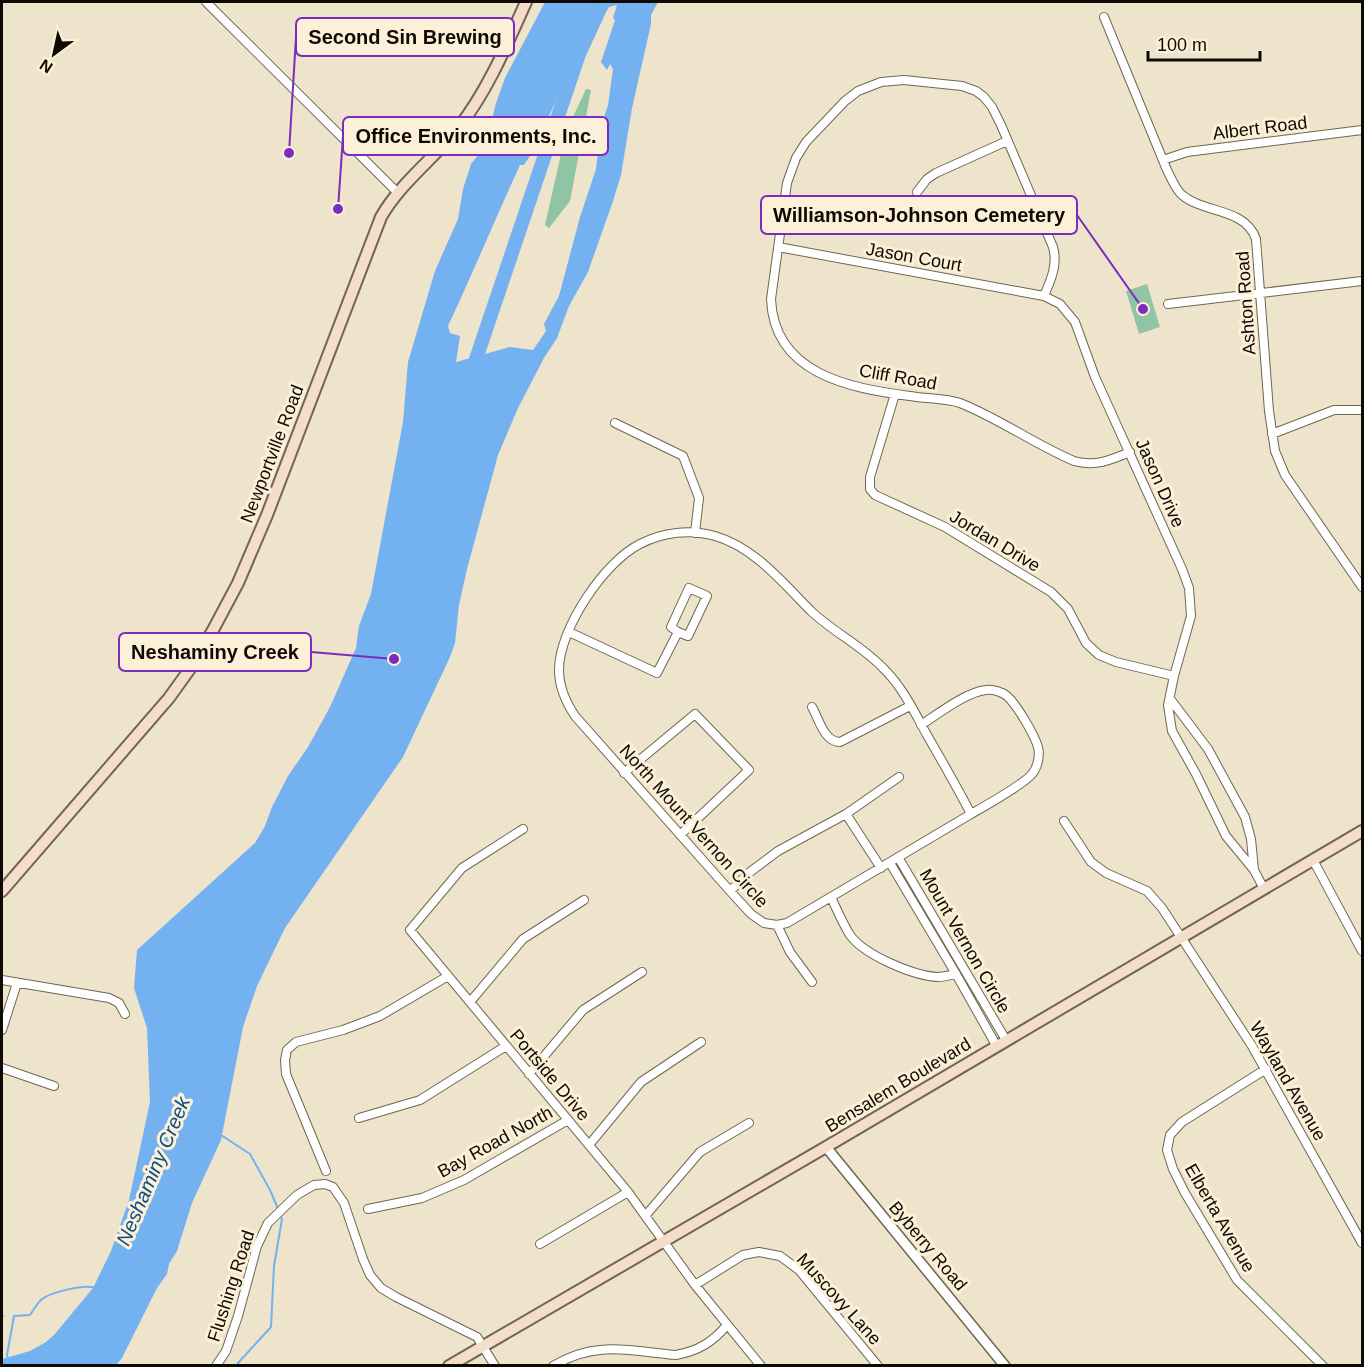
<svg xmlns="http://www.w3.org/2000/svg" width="1364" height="1367" font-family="Helvetica,sans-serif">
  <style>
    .green { fill: #90c4a5 }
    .water { fill: #74b1f0; fill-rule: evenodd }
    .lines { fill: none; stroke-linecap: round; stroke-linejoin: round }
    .stream { stroke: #74b1f0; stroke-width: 2 }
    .river { stroke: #74b1f0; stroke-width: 14 }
    .minor-casing { stroke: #706651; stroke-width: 10 }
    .tertiary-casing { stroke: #706651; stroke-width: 12 }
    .secondary-casing { stroke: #706651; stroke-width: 14 }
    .minor { stroke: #fff; stroke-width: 8 }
    .tertiary { stroke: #fff; stroke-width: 9 }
    .secondary { stroke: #f5ddcb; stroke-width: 10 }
    .labels { text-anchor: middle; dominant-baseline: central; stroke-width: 6; stroke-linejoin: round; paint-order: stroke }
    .street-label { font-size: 18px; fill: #0f0b04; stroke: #fcf0d8 }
    .water-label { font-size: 20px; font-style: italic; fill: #094d86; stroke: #fcf0d8 }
    .leader { fill: none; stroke: #7b2cbf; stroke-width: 2 }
    .callout-dot { fill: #7b2cbf; stroke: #fcf0d8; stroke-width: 2 }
    .callout { fill: #fcf0d8; stroke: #7b2cbf; stroke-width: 2 }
    .callout-label { font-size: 20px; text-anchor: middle; font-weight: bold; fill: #0f0b04 }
  </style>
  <rect width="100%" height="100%" fill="#eee3cb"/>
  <path class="green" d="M 586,89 L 591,90 L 570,201 L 549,228 L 545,225 L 566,132 Z
    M 1147,284 L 1160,327 L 1139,334 L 1126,291 Z"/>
  <path class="water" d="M 545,2 L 658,2 L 651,15 L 651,24 L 632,108 L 621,175 L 613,201 L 588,272 L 569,306 L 557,338 L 544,358 L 518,408 L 498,455 L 467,569 L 459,605 L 455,643 L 450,657 L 403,757 L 285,928 L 257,986 L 243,1027 L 221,1140 L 192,1203 L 177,1251 L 169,1264 L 167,1274 L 157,1288 L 122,1358 L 116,1365 L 2,1365 L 2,1359 L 30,1351 L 46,1342 L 54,1335 L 93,1288 L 111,1251 L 129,1200 L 150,1102 L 147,1028 L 134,988 L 137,950 L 255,843 L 265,826 L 272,807 L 288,776 L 308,747 L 330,707 L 356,648 L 359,626 L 371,594 L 403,422 L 408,362 L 435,271 L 458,219 L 463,189 L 471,164 L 486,145 L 496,103 L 505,78 ZM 617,5 L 613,18 L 615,20 L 601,62 L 607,70 L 610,64 L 613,69 L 608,105 L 601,127 L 596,169 L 580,217 L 559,296 L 544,324 L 546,331 L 533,350 L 510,347 L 456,362 L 460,336 L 450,333 L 448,326 C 473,273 495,219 520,165 L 524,165 L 535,148 L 583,39 L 609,7 Z"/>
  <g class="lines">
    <path class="stream" d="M 221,1135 L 250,1154 L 270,1190 L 278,1209
      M 2,1316 L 3,1316
      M 10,1366 L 7,1355 L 14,1316 L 30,1315 C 33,1311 37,1303 42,1299 C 52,1292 84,1284 95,1288
      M 239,1366 L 238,1363 L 271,1327 L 274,1266 L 282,1219 L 280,1214"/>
    <path class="river" d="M 471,374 L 579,54 L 603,2"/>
    <defs>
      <path id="minor" d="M 206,2 L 398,193
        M 1104,17 L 1167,170 C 1171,178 1175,188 1181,194 C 1203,214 1245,207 1256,239 L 1269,411 L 1275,451 L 1285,475 L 1362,587
        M 1163,160 L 1187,152 L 1362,130
        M 917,192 L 927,179 L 936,173 L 1007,141
        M 778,247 L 1044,296 L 1060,304 L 1075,322 L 1095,377 L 1182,569 L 1189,588 L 1191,616 L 1174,676 L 1168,705 L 1172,731 L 1196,774 L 1226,836 L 1254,870 L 1264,889
        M 1044,296 C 1051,280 1058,264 1053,247 L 1001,125 L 992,107 L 984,97 L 976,91 L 962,86 L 904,80 L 881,82 L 858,91 L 845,101 L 806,142 L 796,158 L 787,183 L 771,299 C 774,374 849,388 910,396 C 926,399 945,398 960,403 C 998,418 1036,445 1074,461 C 1095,467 1111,460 1130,452
        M 1168,304 L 1362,281
        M 895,394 L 870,477 L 870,489 L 875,495 L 945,527 L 1051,592 L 1068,609 L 1086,643 L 1099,655 L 1116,662 L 1174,676
        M 615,423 L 683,456 L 699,498 L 695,533
        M 1272,434 L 1334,410 L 1362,410
        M 569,632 L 657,673 L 678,632 L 688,636 L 707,596 L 689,588 L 671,627 L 678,632
        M 1171,700 L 1208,749 L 1245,817 L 1251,839 L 1254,870
        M 812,707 C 819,719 824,742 840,742 L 910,706
        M 921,725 C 938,714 966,692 986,690 C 993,689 1002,692 1007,696 C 1017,705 1034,734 1038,747 C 1040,755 1038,767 1032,774 C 1024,784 985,806 971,814 L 787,923 L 777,925 L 764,923 L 751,914 L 730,891 L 575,716 C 565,701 559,687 559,670 C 559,629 604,562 640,544 C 663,532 690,529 715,536 C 754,547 783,583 811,611 C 834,633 863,646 885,670 C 903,688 915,713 927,735 C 942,761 957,787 971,814
        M 624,773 L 695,714 L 749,770 L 680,835
        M 846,814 L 881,868
        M 1064,821 L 1091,862 L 1106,873 L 1147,891 L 1162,908 L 1252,1046 L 1362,1243
        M 523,829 L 462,868 L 410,930 L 628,1192 L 695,1285 L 761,1366
        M 898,857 L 1006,1040
        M 1313,860 L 1362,951
        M 890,863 L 956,974 L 996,1045
        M 730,891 L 750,872 L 778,851 L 846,814 L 899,777
        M 831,897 C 837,910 843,924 850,935 C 864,955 914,976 938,977 C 944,977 950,975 956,974
        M 777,925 L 790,952 L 812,982
        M 2,980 L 109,998 L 119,1003 L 125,1014
        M 470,1002 L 523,939 L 584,900
        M 2,1030 L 17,983
        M 2,1068 L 54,1086
        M 1266,1069 L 1182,1122 L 1170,1135 L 1167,1150 L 1173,1169 L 1185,1193 L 1237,1280 L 1323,1366
        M 529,1074 L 583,1010 L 642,972
        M 359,1118 L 420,1100 L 506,1046
        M 589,1145 L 641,1082 L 701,1042
        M 326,1171 L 286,1074 L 285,1060 L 287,1050 L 296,1042 L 343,1030 L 380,1016 L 448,976
        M 368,1209 L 422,1198 L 464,1180 L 568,1120
        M 646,1215 L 700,1152 L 749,1123
        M 540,1244 L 628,1192
        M 695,1285 L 743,1255 L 759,1252 L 780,1256 L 799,1270 L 878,1366
        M 216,1366 L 226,1351 L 238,1316 L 257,1246 L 268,1223 L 297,1195 L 314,1185 L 325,1184 L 333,1187 L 344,1203 L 363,1259 L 370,1275 L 381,1288 L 396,1297 L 477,1337 L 495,1366
        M 553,1366 C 595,1340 630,1351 676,1355 C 698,1351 713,1342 727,1325"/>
      <path id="tertiary" d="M 826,1147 L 1005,1366"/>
      <path id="secondary" d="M 2,891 L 169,698 L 192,666 L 213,630 L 238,583 L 267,515 L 381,217 C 401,182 435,158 459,127 C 488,90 507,44 526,2
        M 449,1366 L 826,1147 L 1362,831"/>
    </defs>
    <use href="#minor" class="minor-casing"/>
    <use href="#tertiary" class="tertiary-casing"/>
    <use href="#secondary" class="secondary-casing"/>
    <use href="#minor" class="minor"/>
    <use href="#tertiary" class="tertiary"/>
    <use href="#secondary" class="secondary"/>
  </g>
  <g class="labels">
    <g class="street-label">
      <text transform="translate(1260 128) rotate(-7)">Albert Road</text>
      <text transform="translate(914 257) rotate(10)">Jason Court</text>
      <text transform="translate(1246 303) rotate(-94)">Ashton Road</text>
      <text transform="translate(898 377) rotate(10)">Cliff Road</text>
      <text transform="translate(272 454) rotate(-69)">Newportville Road</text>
      <text transform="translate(1160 483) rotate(66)">Jason Drive</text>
      <text transform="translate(995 541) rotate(31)">Jordan Drive</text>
      <text transform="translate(694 826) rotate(48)">North Mount Vernon Circle</text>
      <text transform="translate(965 941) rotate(60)">Mount Vernon Circle</text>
      <text transform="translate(550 1075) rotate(50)">Portside Drive</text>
      <text transform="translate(1288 1081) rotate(60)">Wayland Avenue</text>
      <text transform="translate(898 1085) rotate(-31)">Bensalem Boulevard</text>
      <text transform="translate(495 1142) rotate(-29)">Bay Road North</text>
      <text transform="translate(1220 1218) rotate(60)">Elberta Avenue</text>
      <text transform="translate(928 1246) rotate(50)">Byberry Road</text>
      <text transform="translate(231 1286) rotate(-72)">Flushing Road</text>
      <text transform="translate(839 1299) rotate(48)">Muscovy Lane</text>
    </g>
    <g class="water-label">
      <text transform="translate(153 1171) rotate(-67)">Neshaminy Creek</text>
    </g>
  </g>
  <path class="leader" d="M289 153L296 37M338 209L343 136M1143 309L1077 215M394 659L311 652"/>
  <g class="callout-dot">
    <circle cx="289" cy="153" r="6"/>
    <circle cx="338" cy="209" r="6"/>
    <circle cx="1143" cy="309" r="6"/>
    <circle cx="394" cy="659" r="6"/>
  </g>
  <g class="callout">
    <rect x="296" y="18" width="218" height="38" rx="6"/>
    <rect x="343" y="117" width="265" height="38" rx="6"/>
    <rect x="761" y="196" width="316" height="38" rx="6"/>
    <rect x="119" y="633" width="192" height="38" rx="6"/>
  </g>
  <g class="callout-label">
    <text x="405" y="44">Second Sin Brewing</text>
    <text x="476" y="143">Office Environments, Inc.</text>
    <text x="919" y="222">Williamson-Johnson Cemetery</text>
    <text x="215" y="659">Neshaminy Creek</text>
  </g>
  <rect width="1364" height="1367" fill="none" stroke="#0f0b04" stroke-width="6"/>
  <g transform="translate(54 54) rotate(213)" stroke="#fcf0d8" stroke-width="4.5" paint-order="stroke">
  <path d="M0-4.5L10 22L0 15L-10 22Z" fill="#0f0b04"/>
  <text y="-9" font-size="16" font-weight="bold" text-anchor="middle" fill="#0f0b04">N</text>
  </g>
  <path d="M1148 51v9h112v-9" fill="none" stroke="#0f0b04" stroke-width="3"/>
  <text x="1157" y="51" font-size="18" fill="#0f0b04" stroke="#fcf0d8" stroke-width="4.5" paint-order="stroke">100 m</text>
</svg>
